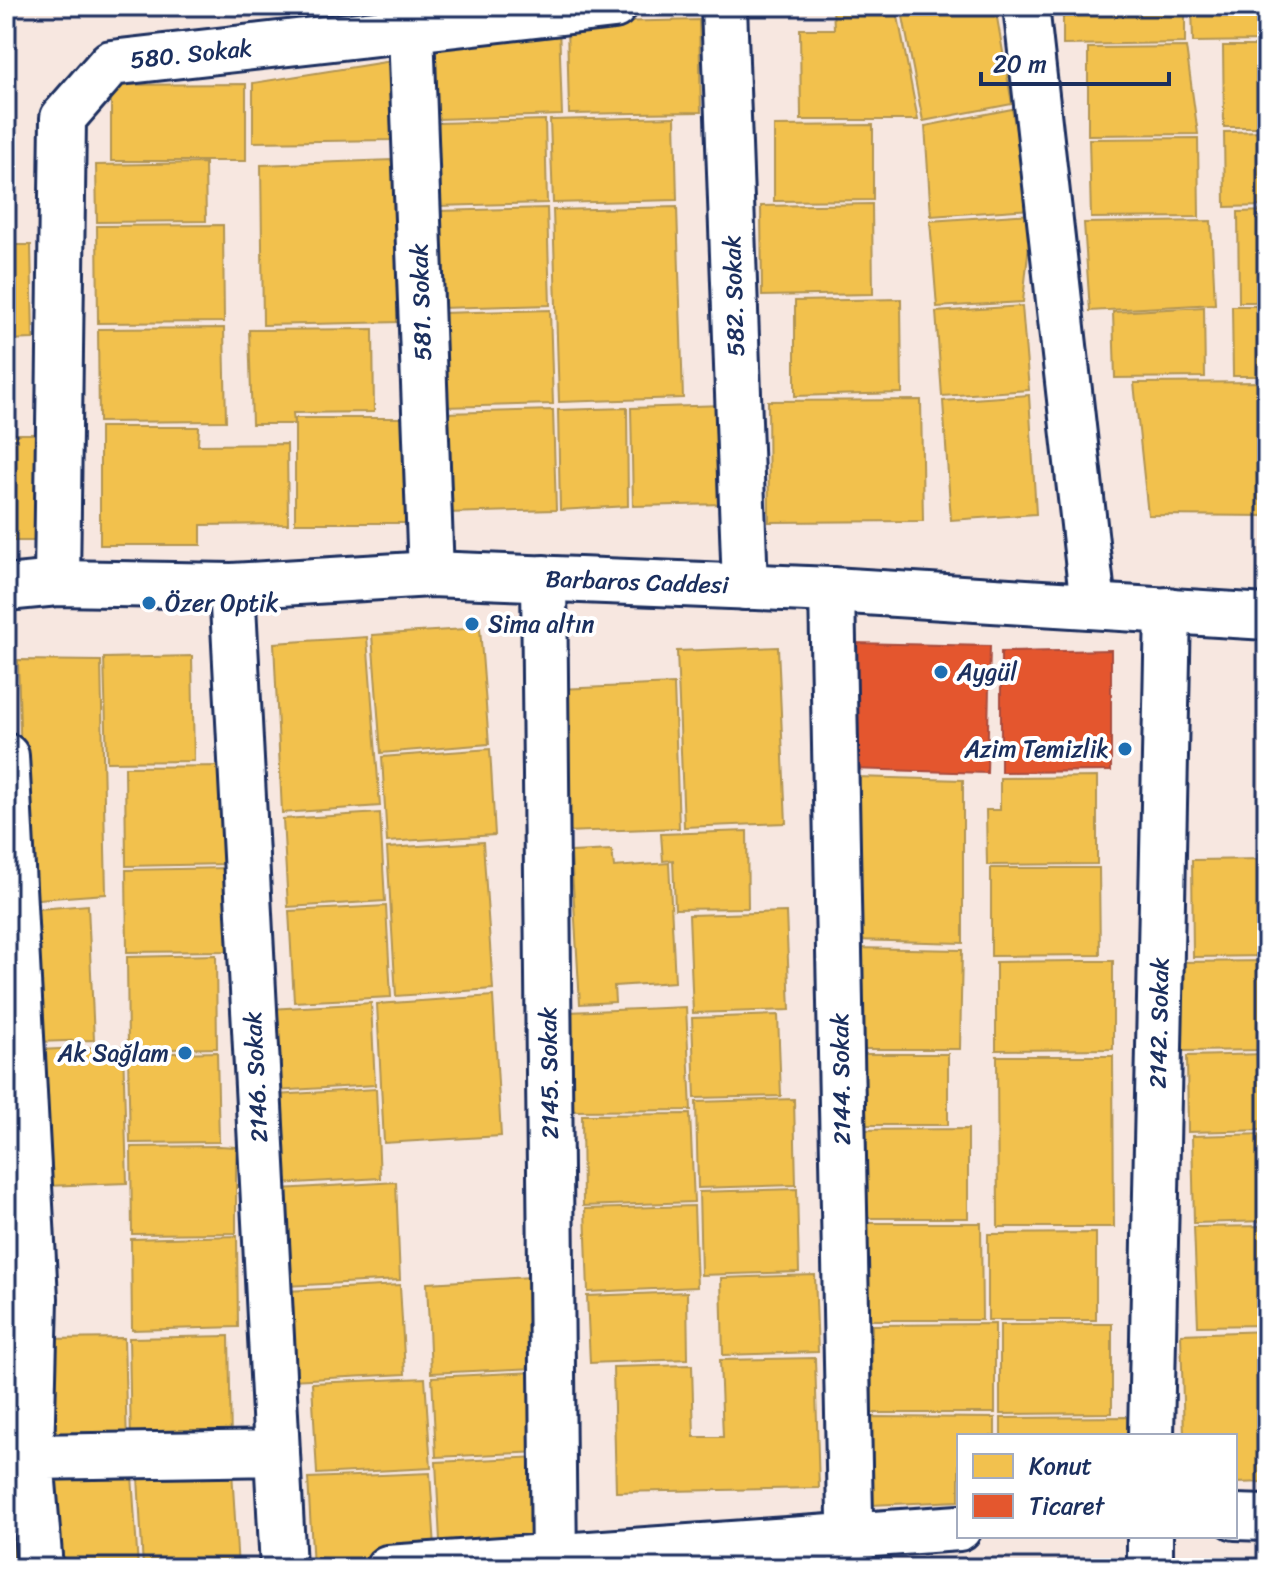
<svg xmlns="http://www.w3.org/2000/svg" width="1273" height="1574" font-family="Sriracha,sans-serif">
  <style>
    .homes { fill: #f2c14e; stroke: #b29553; stroke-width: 2 }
    .shops { fill: #e4572e; stroke: #a84b3c; stroke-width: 2 }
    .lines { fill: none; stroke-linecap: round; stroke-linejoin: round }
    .street-casing { stroke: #1b2f5e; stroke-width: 50 }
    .secondary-casing { stroke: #1b2f5e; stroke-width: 50 }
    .street { stroke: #fff; stroke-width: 44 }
    .secondary { stroke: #fff; stroke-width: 44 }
    .poi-dot { fill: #1f6fb2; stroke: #fff; stroke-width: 3 }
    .labels { text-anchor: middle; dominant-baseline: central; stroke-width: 8; stroke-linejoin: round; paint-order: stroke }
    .street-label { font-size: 24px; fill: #1b2f5e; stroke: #fff }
    .poi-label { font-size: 24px; fill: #1b2f5e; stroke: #fff; text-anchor: start }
  </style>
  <rect width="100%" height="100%" fill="#f7e7e0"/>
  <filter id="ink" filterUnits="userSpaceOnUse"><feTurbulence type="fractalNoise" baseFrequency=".0125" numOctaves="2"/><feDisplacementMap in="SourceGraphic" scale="16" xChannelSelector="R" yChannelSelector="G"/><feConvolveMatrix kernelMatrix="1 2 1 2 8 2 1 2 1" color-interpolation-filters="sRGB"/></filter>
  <g filter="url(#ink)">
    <path class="homes" d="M 833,6 L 896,6 L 918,120 L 801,120 L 800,29 L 834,29 Z
      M 901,6 L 995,6 L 1012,104 L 923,121 Z
      M 1063,6 L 1185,6 L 1185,43 L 1063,45 Z
      M 1192,6 L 1267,6 L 1267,41 L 1193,42 Z
      M 699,20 L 701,112 L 569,114 L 567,23 Z
      M 559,24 L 562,115 L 437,119 L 435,42 Z
      M 1223,46 L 1267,46 L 1267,127 L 1224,127 Z
      M 1186,47 L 1198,134 L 1088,135 L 1088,48 Z
      M 6,54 L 11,54 L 12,150 L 6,150 Z
      M 392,61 L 392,140 L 253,142 L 253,83 Z
      M 246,84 L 246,161 L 111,161 L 111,85 Z
      M 1012,109 L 1031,209 L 931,216 L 925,126 Z
      M 675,117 L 677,200 L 553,203 L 550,120 Z
      M 545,120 L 547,203 L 438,206 L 437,123 Z
      M 873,125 L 873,200 L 774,201 L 774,126 Z
      M 1267,131 L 1267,206 L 1225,207 L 1224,132 Z
      M 1198,138 L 1199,217 L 1091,218 L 1089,139 Z
      M 6,154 L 12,154 L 13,241 L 6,241 Z
      M 392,160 L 402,322 L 263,325 L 261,165 Z
      M 205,163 L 206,221 L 97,222 L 96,165 Z
      M 872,204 L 873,294 L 762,296 L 761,206 Z
      M 677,207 L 683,398 L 559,402 L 553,210 Z
      M 547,208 L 550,305 L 441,308 L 439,211 Z
      M 1267,211 L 1267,302 L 1239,302 L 1238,212 Z
      M 1032,214 L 1023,302 L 937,307 L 930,221 Z
      M 1211,221 L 1215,304 L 1090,311 L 1084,223 Z
      M 223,225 L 224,322 L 98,323 L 97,226 Z
      M 6,245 L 31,245 L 33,339 L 6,340 Z
      M 901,299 L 902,393 L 795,396 L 795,301 Z
      M 1022,306 L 1029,390 L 942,396 L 936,312 Z
      M 1232,306 L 1267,306 L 1267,376 L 1233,376 Z
      M 1204,307 L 1205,377 L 1115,378 L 1113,312 Z
      M 550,310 L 553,404 L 444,407 L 442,313 Z
      M 224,328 L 226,421 L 99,422 L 98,329 Z
      M 373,329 L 374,412 L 293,413 L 294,424 L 252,424 L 249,330 Z
      M 6,345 L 10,345 L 11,429 L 6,429 Z
      M 1267,382 L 1267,516 L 1148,515 L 1134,383 Z
      M 1029,395 L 1036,514 L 951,520 L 943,401 Z
      M 921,400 L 923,521 L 769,522 L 768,401 Z
      M 723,405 L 726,504 L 633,506 L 631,408 Z
      M 627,408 L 628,506 L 560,510 L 558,410 Z
      M 553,410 L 556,510 L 446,513 L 444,413 Z
      M 295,418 L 407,418 L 408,523 L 295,523 Z
      M 100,427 L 199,427 L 198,445 L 287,444 L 288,524 L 201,525 L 201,545 L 100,545 Z
      M 6,434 L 39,434 L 40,541 L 6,541 Z
      M 480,628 L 489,744 L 381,753 L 372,635 Z
      M 367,637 L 380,806 L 282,813 L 274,643 Z
      M 778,647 L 786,823 L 684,827 L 677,651 Z
      M 192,656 L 194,761 L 107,762 L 104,658 Z
      M 18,660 L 101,661 L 106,894 L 25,900 Z
      M 674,684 L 679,828 L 564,832 L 559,689 Z
      M 490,749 L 495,835 L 387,842 L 382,757 Z
      M 226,766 L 228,864 L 126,866 L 125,767 Z
      M 856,777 L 963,780 L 963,943 L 853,940 Z
      M 1097,777 L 1097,864 L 987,865 L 986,810 L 1000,810 L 1000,778 Z
      M 380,813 L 385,901 L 288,907 L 283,819 Z
      M 747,831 L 748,908 L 675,909 L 673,860 L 663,861 L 661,834 Z
      M 483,842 L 493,989 L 396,996 L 387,848 Z
      M 612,850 L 614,867 L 669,863 L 675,982 L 614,986 L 615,1002 L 580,1004 L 571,852 Z
      M 1267,859 L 1267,956 L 1193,957 L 1192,860 Z
      M 228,868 L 229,951 L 127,952 L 126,870 Z
      M 991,868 L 1099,868 L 1100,955 L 991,956 Z
      M 88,905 L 94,1040 L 37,1042 L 25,910 Z
      M 386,906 L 391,997 L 294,1002 L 289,911 Z
      M 786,912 L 790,1010 L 693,1013 L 689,915 Z
      M 853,948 L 962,950 L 960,1049 L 853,1049 Z
      M 216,955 L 217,1048 L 128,1050 L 127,957 Z
      M 1078,961 L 1113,961 L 1113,1049 L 996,1050 L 996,962 Z
      M 1267,961 L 1267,1050 L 1183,1051 L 1181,962 Z
      M 493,996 L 501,1136 L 384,1143 L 377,1004 Z
      M 371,1003 L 375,1085 L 274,1091 L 270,1009 Z
      M 686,1007 L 691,1110 L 569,1111 L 568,1012 Z
      M 778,1015 L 781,1096 L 695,1098 L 692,1018 Z
      M 123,1046 L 127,1183 L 45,1186 L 39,1050 Z
      M 217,1052 L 219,1142 L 130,1143 L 128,1054 Z
      M 853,1054 L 948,1054 L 948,1125 L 852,1125 Z
      M 1267,1054 L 1267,1130 L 1188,1132 L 1187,1056 Z
      M 997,1056 L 1113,1056 L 1114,1227 L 998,1227 Z
      M 376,1089 L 380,1178 L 279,1184 L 275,1095 Z
      M 794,1099 L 796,1185 L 698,1188 L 696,1102 Z
      M 690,1114 L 694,1202 L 583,1206 L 582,1115 Z
      M 968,1129 L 968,1218 L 853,1218 L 853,1130 Z
      M 1267,1134 L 1267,1221 L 1194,1223 L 1192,1136 Z
      M 219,1146 L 236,1147 L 236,1233 L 132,1234 L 131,1147 Z
      M 396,1182 L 400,1280 L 286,1286 L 281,1189 Z
      M 797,1189 L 799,1272 L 701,1275 L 699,1192 Z
      M 694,1206 L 697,1287 L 588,1292 L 585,1209 Z
      M 853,1223 L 981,1223 L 982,1320 L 853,1320 Z
      M 1267,1226 L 1267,1325 L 1198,1326 L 1194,1227 Z
      M 1096,1233 L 1096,1320 L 988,1320 L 988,1234 Z
      M 237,1236 L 238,1327 L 132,1330 L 131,1239 Z
      M 815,1275 L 818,1352 L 723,1355 L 721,1278 Z
      M 531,1277 L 535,1368 L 431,1373 L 427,1283 Z
      M 400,1285 L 405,1374 L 291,1380 L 286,1291 Z
      M 687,1292 L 688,1359 L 590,1363 L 587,1296 Z
      M 6,1317 L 13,1317 L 13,1408 L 6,1408 Z
      M 995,1324 L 995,1413 L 872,1413 L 872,1325 Z
      M 1097,1324 L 1112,1324 L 1112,1413 L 1000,1414 L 1000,1325 Z
      M 1267,1331 L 1267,1482 L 1235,1483 L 1235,1436 L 1184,1436 L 1181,1334 Z
      M 229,1336 L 231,1442 L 131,1444 L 129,1338 Z
      M 124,1338 L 127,1444 L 45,1446 L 44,1339 Z
      M 815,1358 L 819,1488 L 616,1492 L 613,1367 L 692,1365 L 694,1437 L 723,1437 L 720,1360 Z
      M 535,1372 L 540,1452 L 436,1457 L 432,1377 Z
      M 425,1378 L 431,1468 L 317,1474 L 312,1383 Z
      M 6,1412 L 13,1412 L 14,1498 L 6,1498 Z
      M 872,1417 L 995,1418 L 995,1436 L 959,1436 L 959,1501 L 871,1505 Z
      M 1127,1417 L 1127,1436 L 1001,1436 L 1001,1418 Z
      M 539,1457 L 543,1555 L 441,1561 L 436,1462 Z
      M 232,1470 L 238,1568 L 143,1568 L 138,1476 Z
      M 430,1473 L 436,1562 L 313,1568 L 308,1478 Z
      M 132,1475 L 138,1568 L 45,1568 L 45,1476 Z
      M 6,1502 L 13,1502 L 14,1568 L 6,1568 Z"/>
    <path class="shops" d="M 852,643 L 990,646 L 987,773 L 850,769 Z
      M 1111,650 L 1111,771 L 1001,772 L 1001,652 Z
      M 1267,1559 L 1267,1568 L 1207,1568 L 1206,1561 Z"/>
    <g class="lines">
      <defs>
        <path id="street" d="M 724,6 L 745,587
          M 1026,6 L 1093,605
          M 411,30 L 431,574
          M 544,578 L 554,1568
          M 57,583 L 63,118 L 111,63 L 614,6
          M 232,586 L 283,1568
          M 832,590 L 851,1568
          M 6,756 L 35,1298 L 31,1457 L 40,1568
          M 1151,1436 L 1168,610
          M 31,1457 L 275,1453
          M 1235,1517 L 1267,1518
          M 1150,1536 L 1150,1568
          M 388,1568 L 959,1528"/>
        <path id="secondary" d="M 6,588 L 57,583 L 232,586 L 431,574 L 832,590 L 1267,617"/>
      </defs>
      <use href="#street" class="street-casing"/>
      <use href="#secondary" class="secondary-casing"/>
      <use href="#street" class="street"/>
      <use href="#secondary" class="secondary"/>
    </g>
  </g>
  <g class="poi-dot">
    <circle cx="149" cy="603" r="8"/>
    <circle cx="472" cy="624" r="8"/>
    <circle cx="941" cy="672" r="8"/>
    <circle cx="1125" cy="749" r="8"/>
    <circle cx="185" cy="1053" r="8"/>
  </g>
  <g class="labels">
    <g class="street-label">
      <text transform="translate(191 54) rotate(-6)">580. Sokak</text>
      <text transform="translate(734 296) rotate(-92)">582. Sokak</text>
      <text transform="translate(421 302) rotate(-92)">581. Sokak</text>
      <text transform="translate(637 582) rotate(2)">Barbaros Caddesi</text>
      <text transform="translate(1159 1023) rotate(-89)">2142. Sokak</text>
      <text transform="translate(549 1073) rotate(-91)">2145. Sokak</text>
      <text transform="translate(256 1077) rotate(-93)">2146. Sokak</text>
      <text transform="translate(841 1079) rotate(-91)">2144. Sokak</text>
    </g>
    <g class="poi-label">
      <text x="165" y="603">Özer Optik</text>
      <text x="488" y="624">Sima altın</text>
      <text x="957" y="672">Aygül</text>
      <text x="1109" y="749" text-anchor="end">Azim Temizlik</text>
      <text x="169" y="1053" text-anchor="end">Ak Sağlam</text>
    </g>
  </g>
  <rect width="1273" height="1574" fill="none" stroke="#fff" stroke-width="32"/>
  <rect x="16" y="16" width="1241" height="1542" fill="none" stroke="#1b2f5e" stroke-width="3" filter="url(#ink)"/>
  <rect x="957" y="1434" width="280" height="104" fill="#ffffff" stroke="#a4acbf" stroke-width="2"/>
  <rect x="973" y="1454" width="40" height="24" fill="#f2c14e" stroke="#a4acbf" stroke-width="2"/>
  <text x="1029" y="1474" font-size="24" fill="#1b2f5e">Konut</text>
  <rect x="973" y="1494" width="40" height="24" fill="#e4572e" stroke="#a4acbf" stroke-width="2"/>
  <text x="1029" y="1514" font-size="24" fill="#1b2f5e">Ticaret</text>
  <path d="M981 72v12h188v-12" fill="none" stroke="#1b2f5e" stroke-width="4"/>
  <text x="993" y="72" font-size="24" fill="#1b2f5e" stroke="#ffffff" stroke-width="6" paint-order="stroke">20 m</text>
</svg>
